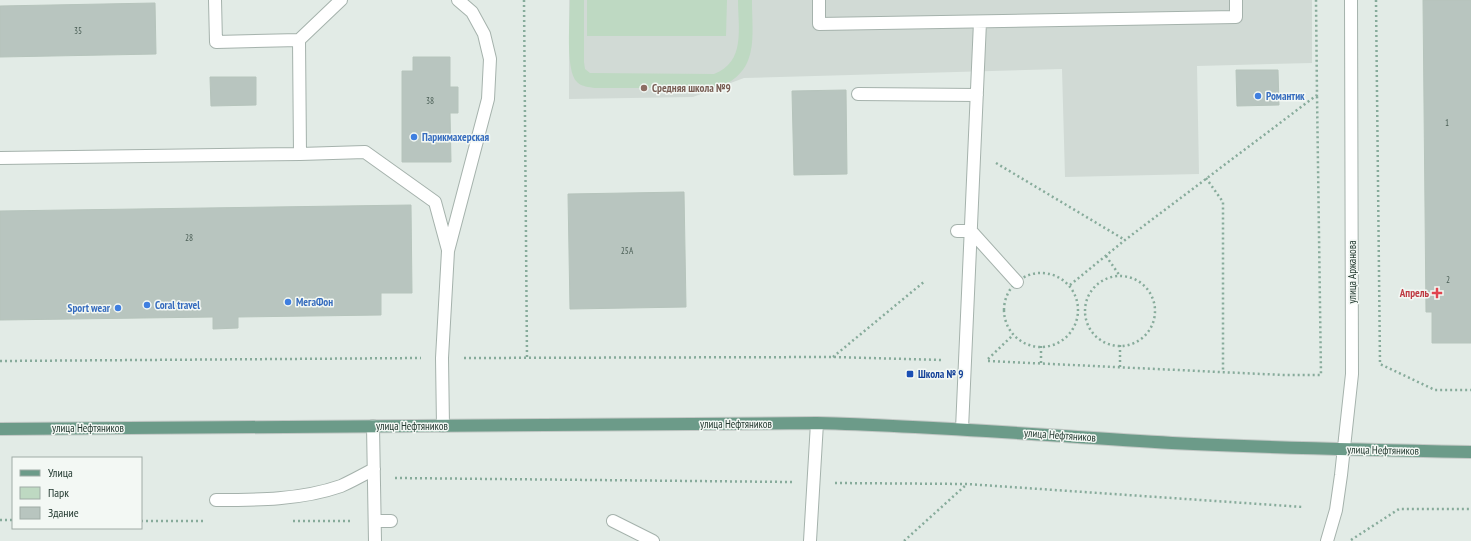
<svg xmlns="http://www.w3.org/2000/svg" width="1471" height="541" font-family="'PT Sans Narrow',sans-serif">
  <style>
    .built { fill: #d1dad5 }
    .green { fill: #bed9c2 }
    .building { fill: #b8c5bf; stroke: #b6c4bc }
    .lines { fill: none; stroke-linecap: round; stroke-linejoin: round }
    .minor-casing { stroke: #a5b2ac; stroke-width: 14 }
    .major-casing { stroke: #c2c8c5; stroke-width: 14 }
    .path { stroke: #87ab9b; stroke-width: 2.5; stroke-dasharray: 2 3; stroke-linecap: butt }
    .minor { stroke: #fff; stroke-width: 12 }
    .major { stroke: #6c9b89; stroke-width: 12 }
    .education-dot { fill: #8d6e63; stroke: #f3f8f4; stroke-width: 1.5 }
    .shop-dot { fill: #3f7fe0; stroke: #f3f8f4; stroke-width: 1.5 }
    .health-dot { fill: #e0444e; stroke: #f3f8f4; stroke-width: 1.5 }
    .transit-dot { fill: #1a4fb4; stroke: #f3f8f4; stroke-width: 1.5 }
    .labels { text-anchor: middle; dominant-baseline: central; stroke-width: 3; stroke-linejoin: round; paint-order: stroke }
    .number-label { font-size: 9px; fill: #495d54 }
    .education-label { font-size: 11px; font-weight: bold; fill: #785e54; stroke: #f3f8f4; text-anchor: start }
    .shop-label { font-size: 11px; font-weight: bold; fill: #366cbe; stroke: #f3f8f4; text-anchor: start }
    .street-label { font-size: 11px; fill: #243a31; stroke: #f3f8f4 }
    .health-label { font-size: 11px; font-weight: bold; fill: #be3a42; stroke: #f3f8f4; text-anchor: end }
    .transit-label { font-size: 11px; font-weight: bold; fill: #164399; stroke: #f3f8f4; text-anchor: start }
  </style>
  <rect width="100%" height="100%" fill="#e2ebe6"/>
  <path class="built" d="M 569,0 L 1312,0 L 1312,63 L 1197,66 L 1199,174 L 1065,177 L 1062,69 L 744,78 L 693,97 L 569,99 Z"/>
  <path class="green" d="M 570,0 L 584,0 L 584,62 L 585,69 L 590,73 L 714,74 C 746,62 738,28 738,0 L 752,0 C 752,38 760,72 717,88 L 595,88 C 589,87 582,87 577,82 C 565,71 570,18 570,0 Z
    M 587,0 L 727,0 L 726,36 L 587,36 Z"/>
  <path class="building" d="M 1423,0 L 1471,0 L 1471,343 L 1432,343 L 1432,312 L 1426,312 Z
    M 155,3 L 156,54 L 0,57 L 0,6 Z
    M 413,57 L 450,57 L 450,87 L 458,87 L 458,113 L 450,113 L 451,162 L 402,162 L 402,71 L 413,71 Z
    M 1236,70 L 1278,70 L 1279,105 L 1237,106 Z
    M 210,77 L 256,77 L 256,105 L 211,106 Z
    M 846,90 L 847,174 L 794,175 L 792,91 Z
    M 684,192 L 686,307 L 570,309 L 568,194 Z
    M 411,205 L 412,293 L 381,293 L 381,315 L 238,317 L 238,328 L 213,329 L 213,317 L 0,320 L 0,211 Z"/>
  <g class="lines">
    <defs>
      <path id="minor" d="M 215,0 L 216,42 L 299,40
        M 819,0 L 819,24 L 1236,17 L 1236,0
        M 858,94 L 977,95
        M 300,154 L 365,152 L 435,202 L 448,250
        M 0,158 L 300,154 L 299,40 L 341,0
        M 957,231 L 971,231 L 1017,282
        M 373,426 L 375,541
        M 443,426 L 442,358 L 448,251 L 488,99 L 490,59 L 484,34 L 472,12 L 458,0
        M 962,429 L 980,22
        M 216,500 C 257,500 301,500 341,486 C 352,481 363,475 374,469
        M 375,521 L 391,521
        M 613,521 L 653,541
        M 810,541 L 817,423
        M 1327,541 L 1336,510 L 1341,475 L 1352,374 L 1351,0"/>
      <path id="major" d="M 0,429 L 817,423 C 935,426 1053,436 1172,443 C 1271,448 1371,450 1471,452"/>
    </defs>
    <use href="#minor" class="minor-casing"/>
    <use href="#major" class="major-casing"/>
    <path class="path" d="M 524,0 L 527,358
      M 1376,0 L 1380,364 L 1435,390 L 1471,390
      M 996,163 L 1125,240
      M 1206,178 L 1223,202 L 1223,372
      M 1106,256 L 1120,276
      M1004 310a37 37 0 1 1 74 0a37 37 0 1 1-74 0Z
      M1085 311a35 35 0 1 1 70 0a35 35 0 1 1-70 0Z
      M 1070,285 L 1125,240 L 1317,95 L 1316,0
      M 833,357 L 925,281
      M 464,358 L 833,357 L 943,360
      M 988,359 L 1013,335
      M 0,361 L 421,358
      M 988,361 L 1283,375 L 1321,375 L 1317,95
      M 1041,363 L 1041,346
      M 1120,367 L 1120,345
      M 395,478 L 792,482
      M 835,483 L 967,484 L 1303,507
      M 0,520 L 13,520
      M 141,521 L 206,521
      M 293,521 L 352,521
      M 1351,540 L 1399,509 L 1471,509
      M 904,541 L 967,484"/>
    <use href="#minor" class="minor"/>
    <use href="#major" class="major"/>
  </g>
  <circle class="education-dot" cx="644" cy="88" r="4"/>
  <g class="shop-dot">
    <circle cx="1258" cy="96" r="4"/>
    <circle cx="414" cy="137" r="4"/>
    <circle cx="288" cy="302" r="4"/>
    <circle cx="147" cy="305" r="4"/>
    <circle cx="118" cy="308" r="4"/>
  </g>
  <path class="health-dot" d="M1435 287h4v4h4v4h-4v4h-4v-4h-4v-4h4z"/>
  <rect class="transit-dot" x="906" y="370" width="8" height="8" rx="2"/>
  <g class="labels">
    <g class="number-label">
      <text x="78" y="30">35</text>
      <text x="430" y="100">38</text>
      <text x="1447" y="122">1</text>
      <text x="189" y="237">28</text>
      <text x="627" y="250">25А</text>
      <text x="1448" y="279">2</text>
    </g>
    <g class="education-label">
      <text x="652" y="88">Средняя школа №9</text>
    </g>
    <g class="shop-label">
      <text x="1266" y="96">Романтик</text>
      <text x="422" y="137">Парикмахерская</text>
      <text x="296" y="302">МегаФон</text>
      <text x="155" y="305">Coral travel</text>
      <text x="110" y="308" text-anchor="end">Sport wear</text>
    </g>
    <g class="street-label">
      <text transform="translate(1352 272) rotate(-90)">улица Аржанова</text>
      <text x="736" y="424">улица Нефтяников</text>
      <text x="412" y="426">улица Нефтяников</text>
      <text x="88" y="428">улица Нефтяников</text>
      <text transform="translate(1060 435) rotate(4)">улица Нефтяников</text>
      <text transform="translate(1383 450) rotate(1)">улица Нефтяников</text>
    </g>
    <g class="health-label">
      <text x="1429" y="293">Апрель</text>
    </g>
    <g class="transit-label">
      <text x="918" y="374">Школа № 9</text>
    </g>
  </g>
  <rect x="12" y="457" width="130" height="72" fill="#f3f8f4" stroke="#a0aca6"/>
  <rect x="20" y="470" width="20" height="6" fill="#6c9b89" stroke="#a0aca6"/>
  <text x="48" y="477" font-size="12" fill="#243a31">Улица</text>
  <rect x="20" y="487" width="20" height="12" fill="#bed9c2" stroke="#a0aca6"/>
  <text x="48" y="497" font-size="12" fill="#243a31">Парк</text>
  <rect x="20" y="507" width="20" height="12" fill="#b8c5bf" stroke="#a0aca6"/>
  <text x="48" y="517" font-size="12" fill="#243a31">Здание</text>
</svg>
